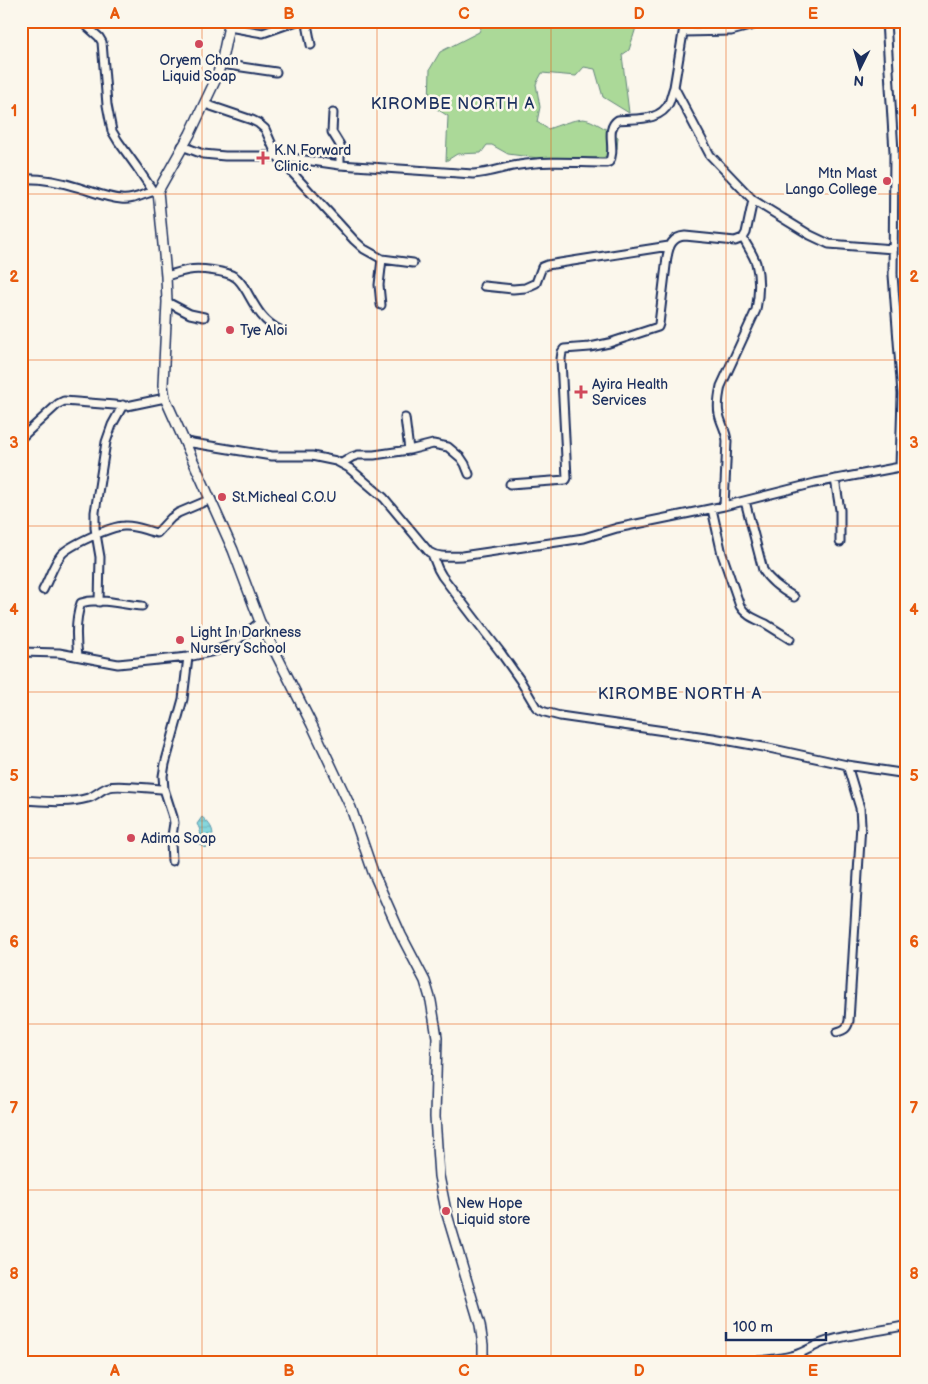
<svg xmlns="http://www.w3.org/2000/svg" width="928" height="1384" font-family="'Balsamiq Sans',sans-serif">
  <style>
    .green { fill: #abd998; stroke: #63847b }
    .water { fill: url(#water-rules); stroke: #5b94aa }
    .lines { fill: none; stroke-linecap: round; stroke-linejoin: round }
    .street-casing { stroke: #1b2f5e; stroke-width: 11 }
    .secondary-casing { stroke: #1b2f5e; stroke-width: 12 }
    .street { stroke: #fbf7ec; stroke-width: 7 }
    .secondary { stroke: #fbf7ec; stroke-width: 9 }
    .grid { fill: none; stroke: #e8590c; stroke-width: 1; stroke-opacity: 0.55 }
    .poi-dot { fill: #d1495b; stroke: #fbf7ec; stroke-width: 2 }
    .labels { text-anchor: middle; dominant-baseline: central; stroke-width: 5; stroke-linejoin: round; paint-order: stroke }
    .poi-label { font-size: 14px; fill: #1b2f5e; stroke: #fbf7ec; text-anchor: start }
    .quarter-label { font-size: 16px; letter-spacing: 1px; fill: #1b2f5e; stroke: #fbf7ec }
    .neatline { fill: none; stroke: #e8590c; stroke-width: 2 }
    .grid-label { font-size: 16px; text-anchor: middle; font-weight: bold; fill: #e8590c }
  </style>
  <defs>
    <pattern id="water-rules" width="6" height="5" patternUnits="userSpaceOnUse" patternTransform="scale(1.25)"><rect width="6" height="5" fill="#86d7dd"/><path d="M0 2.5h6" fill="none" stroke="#73b9c0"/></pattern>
  </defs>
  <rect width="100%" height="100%" fill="#fbf7ec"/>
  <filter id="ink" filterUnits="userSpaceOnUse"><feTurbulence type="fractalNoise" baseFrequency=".02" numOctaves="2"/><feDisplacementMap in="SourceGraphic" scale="10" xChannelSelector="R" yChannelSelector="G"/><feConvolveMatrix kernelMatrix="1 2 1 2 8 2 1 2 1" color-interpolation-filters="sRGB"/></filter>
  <g filter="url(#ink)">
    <path class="green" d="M 484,21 L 638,21 L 629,50 L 622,55 L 629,113 L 603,97 L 595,69 L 584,67 L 576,76 L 542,73 L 536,84 L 540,107 L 537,122 L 548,129 C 559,125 572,120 583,119 C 592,119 610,132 618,137 L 617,149 L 603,158 L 545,159 L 508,154 L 492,145 L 487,145 L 481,153 L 457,154 L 446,161 L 448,116 L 429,104 L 430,69 L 440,52 L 479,32 Z"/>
    <path class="water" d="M 202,817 C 214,827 217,836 206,848 L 197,843 C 202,835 201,831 197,824 Z"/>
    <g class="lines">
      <defs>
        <path id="street" d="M 81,21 L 99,37 L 102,42 L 107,105 L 112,131 L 118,141 L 136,166 L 153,191
          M 305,21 L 307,24 L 311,45
          M 685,21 L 674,87 L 710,155 L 753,200 L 746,233 L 743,238 C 747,246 753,254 756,263 C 760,278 759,295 756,310 L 721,386 C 719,395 717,405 719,414 C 721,424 726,430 727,441 L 724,506
          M 886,21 L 894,152 L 893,275 L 902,394 L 900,467 L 907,480
          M 229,27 L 263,33 L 297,21
          M 684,32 L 731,31 L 761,23 L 772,23
          M 221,64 L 276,72
          M 205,104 L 252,120 L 258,123 L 265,129 L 277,156 L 354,240 L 364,249 L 382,259 L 413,263
          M 333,113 L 332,132 L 340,145 L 340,165
          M 182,146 L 203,154 L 225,156 L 277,156 L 340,165 L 473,174 C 490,173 504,167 519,165 C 548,160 577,163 606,163 L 609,162 C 617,150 604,129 618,120 C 635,118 660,122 669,103 C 671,98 672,92 674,87
          M 21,179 C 41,178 61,182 80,188 C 94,192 107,198 121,199 C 134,201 144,193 156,191
          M 753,200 L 810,235 L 829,244 L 893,249
          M 166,276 C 174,274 181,271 189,270 C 199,268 227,271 235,277 C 240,280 244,287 247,292 C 256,308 263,322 280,330
          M 484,286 L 513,289 L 525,288 L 536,283 L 542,267 L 547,265 L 669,246
          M 167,302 L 190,314 L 204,317
          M 381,305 L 379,285 L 382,259
          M 405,418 L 409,450
          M 21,438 L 58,404 L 64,401 L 127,406 L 165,398
          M 186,442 L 272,456 L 312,456 L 336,461 L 349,468 L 384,498 L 429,552 C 438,558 451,556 462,556 L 584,538 L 617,528 L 724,506 L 815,483 L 900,467
          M 342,463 L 352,457 L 358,455 L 374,455 L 409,450 L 433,444 L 448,447 L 461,458 L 465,464 L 469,474
          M 835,479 L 840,510 L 840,542
          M 510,484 L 566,480 L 567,478 L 561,359 L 562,352 L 564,349 L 590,347 L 609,343 L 658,327 L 659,324 L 667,257 C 669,246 672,237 685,236 L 735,241 L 743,238
          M 745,501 L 763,570 C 770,582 782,590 794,597
          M 712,509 L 722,554 L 740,606 C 746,616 756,619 766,624 C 774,629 782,634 790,639
          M 432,554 L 438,569 L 442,576 L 501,653 L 520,680 L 536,707 L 540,710 L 545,712 L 560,716 L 713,738 L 769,748 L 847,765 L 907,774
          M 43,590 C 49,579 53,565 61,555 C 68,546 111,526 124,526 C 136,525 146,531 157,533 L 171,518 L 178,513 L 211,499
          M 99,602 L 100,557 L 95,528 L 95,512 L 106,442 L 112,425 L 123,405
          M 21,652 L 59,653 L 118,664 L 188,657 L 215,651 L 226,647 L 235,642 L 260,622
          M 78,656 C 76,640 75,619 81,603 C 100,597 123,605 142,606
          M 21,800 C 42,801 67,804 88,798 C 96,796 101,789 109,787 C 119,784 152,789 164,789
          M 172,861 L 171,842 L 174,823 L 173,817 L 164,789 L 163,776 L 165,764 L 183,699 L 188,657
          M 837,1032 C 844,1030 847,1029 849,1021 L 861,824 L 860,808 L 847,765
          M 726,1362 C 749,1362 773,1361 795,1355 C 807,1351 818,1343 831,1340 C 856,1333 882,1331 907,1325"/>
        <path id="secondary" d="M 230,21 L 221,64 L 215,81 L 190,134 L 158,191 L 166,276 L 167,302 L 163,385 L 165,398 L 233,550 L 260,622 L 312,725 L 351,808 L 373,872 L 401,935 L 425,981 L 431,1001 L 437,1037 L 435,1117 L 439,1176 L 446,1211 L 480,1325 L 483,1345 L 483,1363"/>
      </defs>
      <use href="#street" class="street-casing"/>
      <use href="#secondary" class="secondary-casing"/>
      <use href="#street" class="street"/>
      <use href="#secondary" class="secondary"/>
    </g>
  </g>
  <path class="grid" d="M 202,21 L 202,1363M 377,21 L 377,1363M 551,21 L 551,1363M 726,21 L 726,1363M 21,194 L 907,194M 21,360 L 907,360M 21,526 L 907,526M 21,692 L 907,692M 21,858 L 907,858M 21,1024 L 907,1024M 21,1190 L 907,1190"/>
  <g class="poi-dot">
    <circle cx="199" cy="44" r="5"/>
    <path d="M260.5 150.5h5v5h5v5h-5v5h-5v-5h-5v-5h5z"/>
    <circle cx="887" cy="181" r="5"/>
    <circle cx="230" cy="330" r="5"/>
    <path d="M578.5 384.5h5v5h5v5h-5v5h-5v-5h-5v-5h5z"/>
    <circle cx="222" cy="497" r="5"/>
    <circle cx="180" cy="640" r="5"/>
    <circle cx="131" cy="838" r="5"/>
    <circle cx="446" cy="1211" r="5"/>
  </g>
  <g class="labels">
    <g class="poi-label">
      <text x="199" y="60" text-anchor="middle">Oryem Chan<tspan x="199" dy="16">Liquid Soap</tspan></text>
      <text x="274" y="150">K.N Forward<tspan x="274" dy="16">Clinic.</tspan></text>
      <text x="877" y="173" text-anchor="end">Mtn Mast<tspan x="877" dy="16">Lango College</tspan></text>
      <text x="240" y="330">Tye Aloi</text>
      <text x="592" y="384">Ayira Health<tspan x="592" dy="16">Services</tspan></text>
      <text x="232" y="497">St.Micheal C.O.U</text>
      <text x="190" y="632">Light In Darkness<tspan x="190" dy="16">Nursery School</tspan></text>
      <text x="141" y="838">Adima Soap</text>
      <text x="456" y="1203">New Hope<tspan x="456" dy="16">Liquid store</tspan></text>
    </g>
    <g class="quarter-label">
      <text x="453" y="104">KIROMBE NORTH A</text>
      <text x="680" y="694">KIROMBE NORTH A</text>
    </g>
  </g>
  <rect width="928" height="1384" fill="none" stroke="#fbf7ec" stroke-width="55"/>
  <g transform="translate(860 68) rotate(185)" stroke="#fbf7ec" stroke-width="4" paint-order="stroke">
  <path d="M0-4L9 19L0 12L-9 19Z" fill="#1b2f5e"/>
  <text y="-8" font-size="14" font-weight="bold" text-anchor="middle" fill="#1b2f5e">N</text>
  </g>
  <path d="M726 1332v8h100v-8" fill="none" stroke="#1b2f5e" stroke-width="2.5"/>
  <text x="733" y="1332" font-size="15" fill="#1b2f5e" stroke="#fbf7ec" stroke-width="4" paint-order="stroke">100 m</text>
  <rect x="28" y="28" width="872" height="1328" class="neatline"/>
  <g class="grid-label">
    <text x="115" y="19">A</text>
    <text x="289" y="19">B</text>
    <text x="464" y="19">C</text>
    <text x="639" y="19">D</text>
    <text x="813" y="19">E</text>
    <text x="14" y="116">1</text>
    <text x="914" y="116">1</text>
    <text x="14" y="282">2</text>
    <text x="914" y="282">2</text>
    <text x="14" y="448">3</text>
    <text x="914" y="448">3</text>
    <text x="14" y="615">4</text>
    <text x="914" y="615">4</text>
    <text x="14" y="781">5</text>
    <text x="914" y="781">5</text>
    <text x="14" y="947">6</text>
    <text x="914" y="947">6</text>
    <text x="14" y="1113">7</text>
    <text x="914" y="1113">7</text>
    <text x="14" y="1279">8</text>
    <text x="914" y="1279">8</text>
    <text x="115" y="1376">A</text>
    <text x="289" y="1376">B</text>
    <text x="464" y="1376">C</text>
    <text x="639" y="1376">D</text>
    <text x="813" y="1376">E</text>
  </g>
</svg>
